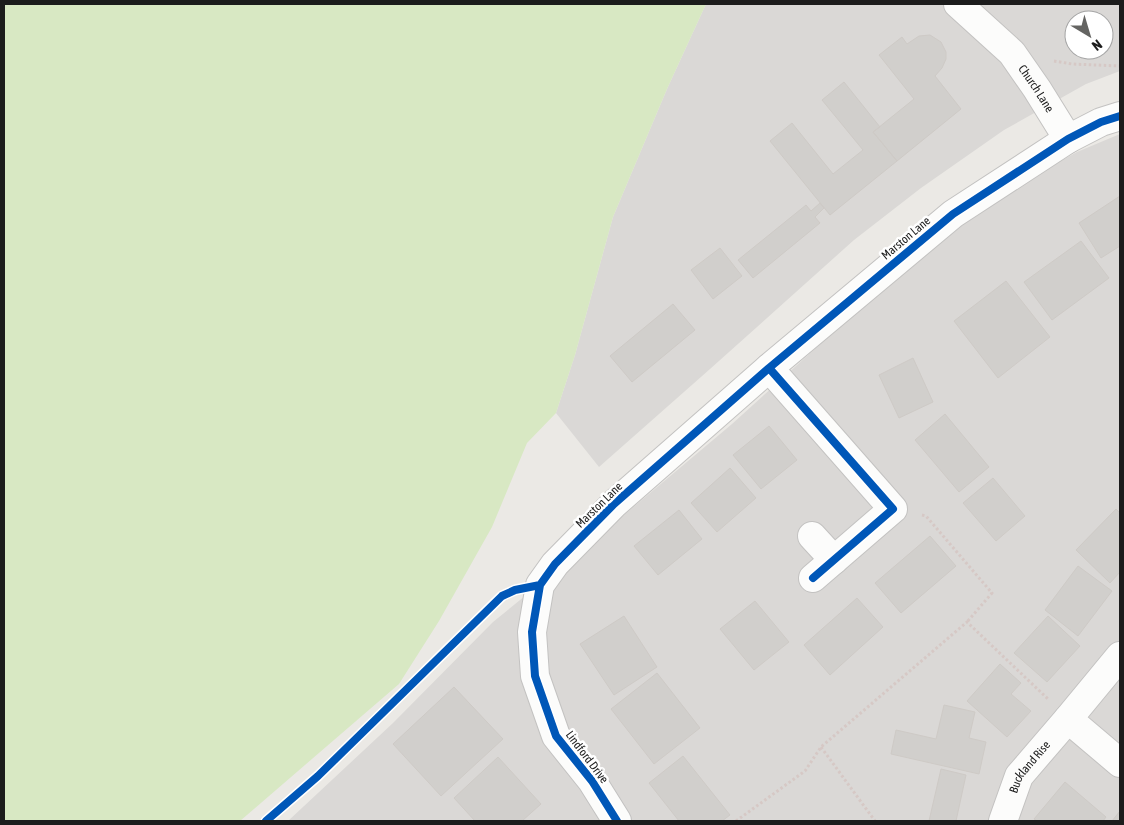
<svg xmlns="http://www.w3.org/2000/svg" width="1124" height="825" font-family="'Asap Condensed',sans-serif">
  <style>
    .residential { fill: #dad8d6; fill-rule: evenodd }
    .grass { fill: #d8e8c3 }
    .building { fill: #d1cfcc; stroke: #cecac6 }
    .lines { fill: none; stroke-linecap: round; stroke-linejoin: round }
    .minor-casing { stroke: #c3c2c1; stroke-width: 30 }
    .path { stroke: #d6c8c5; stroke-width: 3; stroke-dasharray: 2.5 2.5; stroke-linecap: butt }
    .minor { stroke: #fcfcfb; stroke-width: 28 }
    .cycleway-casing { stroke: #fff; stroke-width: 11 }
    .cycleway { stroke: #0057b8; stroke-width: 8 }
    .labels { text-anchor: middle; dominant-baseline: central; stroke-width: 5; stroke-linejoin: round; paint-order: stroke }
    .street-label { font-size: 12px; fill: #1c1c1c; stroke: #fff }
  </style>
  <rect width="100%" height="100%" fill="#ebe9e5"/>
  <path class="residential" d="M 706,4 L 1120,4 L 1120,71 L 1086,84 L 1004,130 L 921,188 L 854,240 L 710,369 L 599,467 L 556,413 L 575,355 L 613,217 L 667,89 ZM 1074,20 L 1104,20 L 1104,50 L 1074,50 Z
    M 1120,134 L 1120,821 L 288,821 L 393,723 L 493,622 L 599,536 L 732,424 L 912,261 L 1005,192 L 1077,152 Z"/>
  <path class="grass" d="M 4,4 L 706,4 L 667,89 L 613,217 L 575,355 L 556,413 L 527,443 L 492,527 L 439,621 L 399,684 L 240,821 L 4,821 Z"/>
  <path class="building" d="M 930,35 L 941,42 L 946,52 L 946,59 L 942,68 L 935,76 L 961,109 L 897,161 L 873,132 L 914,99 L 879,55 L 902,37 L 907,44 L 919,36 Z
    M 844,82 L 880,127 L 873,132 L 897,161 L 830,215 L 770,141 L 792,123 L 833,174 L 863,150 L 822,100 Z
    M 1120,196 L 1120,246 L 1101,258 L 1079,223 Z
    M 820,203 L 824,208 L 815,217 L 820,223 L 753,278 L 738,260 L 806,205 L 811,211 Z
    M 1081,241 L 1109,278 L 1052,320 L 1024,282 Z
    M 720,248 L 742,276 L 713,299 L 691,270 Z
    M 1006,281 L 1050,337 L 998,378 L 954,321 Z
    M 673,304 L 695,330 L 632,382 L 610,356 Z
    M 913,358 L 933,402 L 899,418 L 879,375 Z
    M 945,414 L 989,467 L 959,492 L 915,440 Z
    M 769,426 L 797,460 L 761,489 L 733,455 Z
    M 730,468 L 756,498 L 717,532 L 691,503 Z
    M 993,478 L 1025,516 L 996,541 L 963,503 Z
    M 1116,509 L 1120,513 L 1120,572 L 1110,583 L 1076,550 Z
    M 679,510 L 702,539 L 658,575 L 634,546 Z
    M 930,536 L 956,566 L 901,613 L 875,583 Z
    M 1078,566 L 1112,591 L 1078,636 L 1045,610 Z
    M 857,598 L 883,627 L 830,675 L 804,645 Z
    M 755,601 L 789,642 L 754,670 L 720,629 Z
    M 624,616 L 657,667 L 614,695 L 580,644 Z
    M 1048,616 L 1080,646 L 1047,682 L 1014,653 Z
    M 1000,664 L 1021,683 L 1011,694 L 1031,711 L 1007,737 L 967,701 Z
    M 657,673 L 700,728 L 654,764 L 611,709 Z
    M 454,687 L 503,739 L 441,796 L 393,744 Z
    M 944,705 L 975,712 L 969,738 L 986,742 L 979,774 L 891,754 L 896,730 L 936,739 Z
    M 683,756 L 730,815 L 722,821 L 679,821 L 649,783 Z
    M 498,757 L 541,804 L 522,821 L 475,821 L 454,798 Z
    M 941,769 L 966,775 L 956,821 L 929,821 Z
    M 1065,782 L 1106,817 L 1103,821 L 1037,821 L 1034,819 Z
    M 1120,811 L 1120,821 L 1112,821 Z"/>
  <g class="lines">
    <defs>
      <g id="minor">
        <path id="s1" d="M 958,4 L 1012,53 L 1037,89 L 1068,139"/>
        <path d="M 769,368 L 893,509 L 813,578"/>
        <path d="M 812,536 L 834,560"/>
        <path d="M 1120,656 L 1068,719 L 1120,763"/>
        <path d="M 617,821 L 592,781 L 556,736 L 535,676 L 532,632 L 540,585 L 555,564 L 614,504 L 769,368 L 953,214 L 1068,139 L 1101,122 L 1120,116"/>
        <path id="s2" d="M 1003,821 L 1019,776 L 1068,719"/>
      </g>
    </defs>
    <use href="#minor" class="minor-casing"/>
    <path class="path" d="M 1054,61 L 1072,64 L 1120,66
      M 922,515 L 926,516 L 992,593 L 967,622
      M 821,747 L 875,821
      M 736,821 L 805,771 L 821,747 L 967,622 L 1048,699"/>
    <use href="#minor" class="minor"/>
    <defs>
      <path id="cycleway" d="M 769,368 L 893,509 L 813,578
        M 540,585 L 532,632 L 535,676 L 556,736 L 592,781 L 617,821
        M 266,821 L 318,776 L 502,596 L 515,590 L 540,585 L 555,564 L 614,504 L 769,368 L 953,214 L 1068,139 L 1101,122 L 1120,116"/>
    </defs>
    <use href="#cycleway" class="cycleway-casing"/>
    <use href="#cycleway" class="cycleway"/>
  </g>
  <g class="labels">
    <g class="street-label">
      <text stroke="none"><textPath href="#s1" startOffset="116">Church Lane</textPath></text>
      <text transform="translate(906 238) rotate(-40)">Marston Lane</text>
      <text transform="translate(599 505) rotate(-44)">Marston Lane</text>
      <text transform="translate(587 757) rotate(53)">Lindford Drive</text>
      <text stroke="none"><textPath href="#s2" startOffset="61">Buckland Rise</textPath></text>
    </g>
  </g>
  <rect width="1124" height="825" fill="none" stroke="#1c1c1c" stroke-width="10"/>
  <g transform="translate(1089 35) rotate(142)"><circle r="24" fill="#ffffff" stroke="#a4a4a4"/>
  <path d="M0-4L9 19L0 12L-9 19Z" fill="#646462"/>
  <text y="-8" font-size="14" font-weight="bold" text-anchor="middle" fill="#1c1c1c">N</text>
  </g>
</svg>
